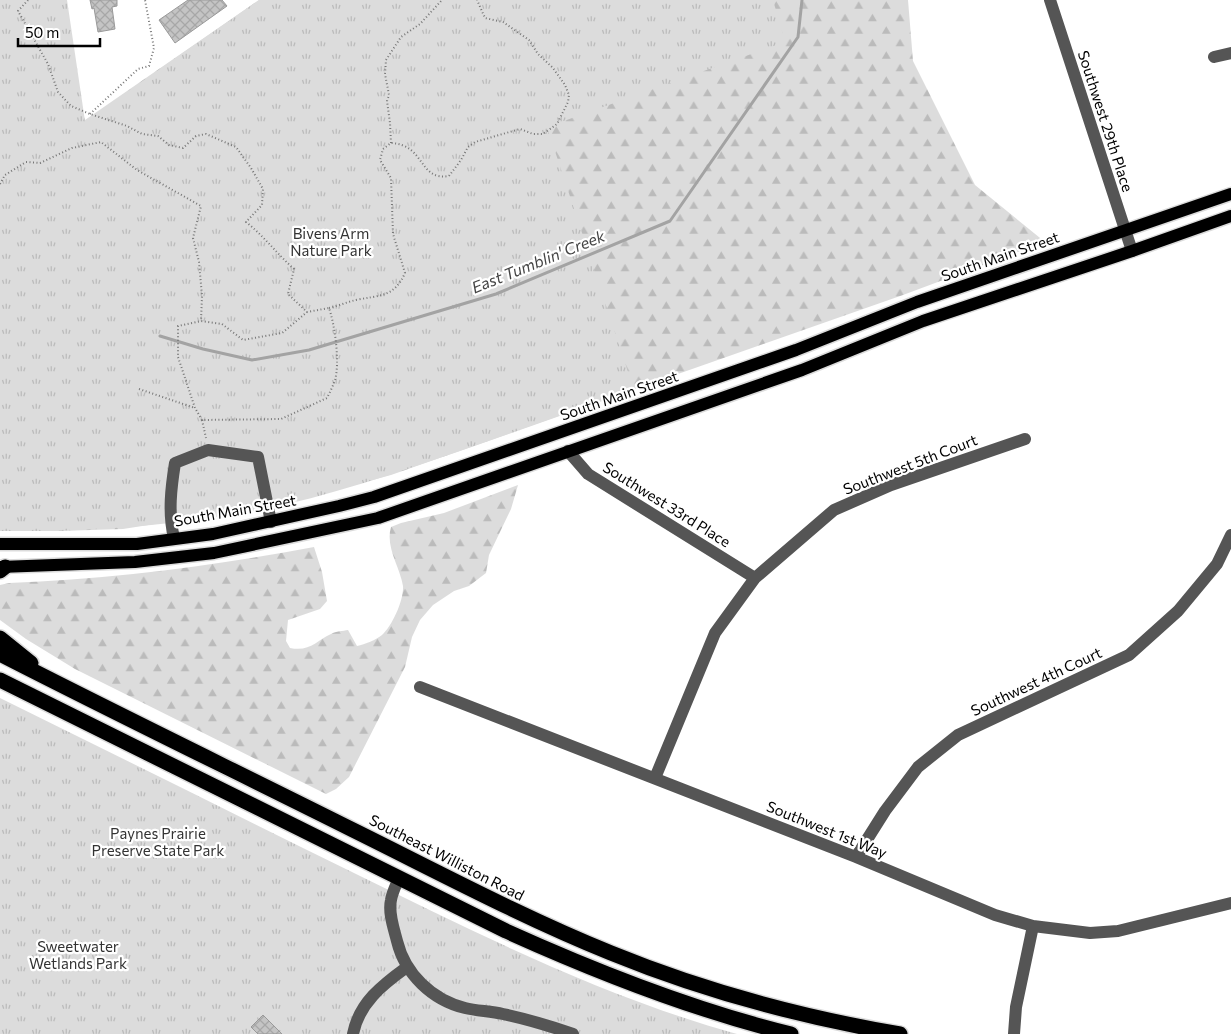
<svg xmlns="http://www.w3.org/2000/svg" width="1231" height="1034" font-family="Commissioner,sans-serif">
  <style>
    .forest { fill: url(#forest-firs) }
    .park { fill: url(#park-tufts) }
    .lines { fill: none; stroke-linecap: round; stroke-linejoin: round }
    .stream { stroke: #a3a3a3; stroke-width: 3 }
    .building { fill: url(#building-cross-hatch); stroke: #999 }
    .major-casing { stroke: #dbdbdb; stroke-width: 15 }
    .highway-casing { stroke: #dbdbdb; stroke-width: 18 }
    .path { stroke: #777; stroke-width: 2; stroke-dasharray: 1 2.5; stroke-linecap: butt }
    .minor { stroke: #555; stroke-width: 12 }
    .major { stroke: #000; stroke-width: 12 }
    .highway { stroke: #000; stroke-width: 15 }
    .labels { text-anchor: middle; dominant-baseline: central; stroke-width: 4.5; stroke-linejoin: round; paint-order: stroke }
    .street-label { font-size: 15px; fill: #000; stroke: #fff }
    .park-label { font-size: 15px; fill: #333; stroke: #fff }
    .water-label { font-size: 16px; font-style: italic; fill: #444; stroke: #fff }
  </style>
  <defs>
    <pattern id="forest-firs" width="22" height="20" patternUnits="userSpaceOnUse" patternTransform="scale(1.25)"><rect width="22" height="20" fill="#dcdcdc"/><path d="M5 1l3.5 6h-7zM16 11l3.5 6h-7z" fill="#bbb"/></pattern>
    <pattern id="park-tufts" width="24" height="20" patternUnits="userSpaceOnUse" patternTransform="scale(1.25)"><rect width="24" height="20" fill="#dcdcdc"/><path d="M3 7l-1-3M5 7V3M7 7l1-3M15 17l-1-3M17 17v-4M19 17l1-3" fill="none" stroke="#bbb"/></pattern>
    <pattern id="building-cross-hatch" width="8" height="8" patternUnits="userSpaceOnUse" patternTransform="scale(1.25)"><rect width="8" height="8" fill="#c4c4c4"/><path d="M0 0l8 8M0 8l8-8" fill="none" stroke="#a7a7a7"/></pattern>
  </defs>
  <rect width="100%" height="100%" fill="#fff"/>
  <path class="forest" d="M 259,0 L 908,0 L 913,61 L 975,185 L 1045,242 L 903,295 L 391,475 L 289,503 L 123,529 L 58,531 L 0,531 L 0,498 L 92,187 L 85,120 Z
    M 518,485 L 511,509 L 489,555 L 486,573 L 469,586 L 454,591 L 433,605 L 420,620 L 412,637 L 405,667 L 349,777 L 336,789 L 326,794 L 75,669 L 26,639 L 0,620 L 0,585 L 9,583 C 112,579 213,566 314,547 L 322,572 L 327,601 L 320,609 L 288,620 L 286,641 L 290,648 C 310,652 316,641 331,634 C 336,631 343,631 348,630 L 357,646 C 365,644 376,640 382,635 C 392,626 404,600 403,586 C 400,567 385,547 391,527 L 401,523 L 444,513 Z"/>
  <path class="park" d="M 0,0 L 67,0 L 85,121 L 259,0 L 773,0 L 785,42 L 547,127 L 634,390 C 577,410 520,430 463,450 C 387,476 310,503 230,515 C 153,527 78,532 0,531 Z
    M 0,698 C 118,756 236,815 354,873 C 478,934 604,997 737,1034 L 0,1034 Z"/>
  <g class="lines">
    <path class="stream" d="M 160,336 L 203,349 L 252,360 L 309,350 L 496,294 L 670,221 L 798,37 L 802,0"/>
  </g>
  <path class="building" d="M 90,0 L 117,0 L 117,6 L 112,7 L 115,29 L 98,32 L 94,8 L 92,9 Z
    M 188,0 L 222,0 L 227,6 L 175,43 L 159,20 Z
    M 263,1015 L 282,1034 L 258,1034 L 251,1027 Z"/>
  <g class="lines">
    <defs>
      <path id="major" d="M 0,544 L 137,544 L 213,534 L 339,506 L 374,497 L 796,350 L 917,302 L 1231,194
        M 0,567 L 135,562 L 214,553 L 378,518 L 802,370 L 923,321 L 1132,251 L 1231,216"/>
      <path id="highway" d="M 0,571 L 5,567
        M 0,638 L 31,663
        M 0,654 C 117,714 235,771 353,830 C 438,872 522,917 611,953 C 704,991 801,1017 900,1034
        M 0,680 L 506,931 C 599,973 693,1010 791,1034"/>
    </defs>
    <use href="#major" class="major-casing"/>
    <use href="#highway" class="highway-casing"/>
    <path class="path" d="M 28,0 L 18,11 L 48,64 L 58,92 L 71,106 L 90,114 L 127,126 L 142,134 L 158,136 L 169,145 L 183,148 L 196,136 L 206,134 L 236,147 L 251,168 L 263,189 L 262,205 L 246,222 C 264,236 277,254 294,269 L 288,294 L 307,312 L 329,308 C 335,325 340,363 335,380 C 333,386 330,392 327,398 L 281,419 L 202,420 L 206,438
      M 90,114 L 138,69 L 149,66 L 154,48 L 145,0
      M 391,143 L 390,123 L 387,101 L 389,95 L 385,74 L 386,60 L 401,37 L 420,24 L 442,0
      M 0,184 L 5,175 L 26,162 L 40,163 L 72,148 L 101,142 L 137,170 L 201,206 L 193,238 L 199,262 L 202,296 L 201,321
      M 329,308 C 338,306 347,302 356,300 C 379,295 394,298 405,273 L 393,234 L 391,178 L 380,160 L 383,149 L 391,143 C 426,145 418,181 449,176 L 461,160 L 468,147 L 475,142 L 520,129 L 533,134 L 543,134 L 557,124 L 568,102 L 569,95 L 565,85 L 553,68 L 538,54 L 529,40 L 503,22 L 485,18 L 477,0
      M 139,389 L 195,408
      M 202,420 L 195,408 L 178,357 L 178,326 L 201,321 L 222,324 L 243,340 L 282,333 L 307,312"/>
    <path class="minor" d="M 1050,0 L 1132,251
      M 1214,57 L 1231,53
      M 568,451 L 588,474 L 755,578
      M 174,538 C 168,513 171,488 175,463 L 208,450 L 258,457 L 271,522
      M 420,687 L 856,857 L 995,915 L 1033,926 L 1090,933 L 1118,931 L 1231,903
      M 655,778 L 715,633 L 755,578 L 834,510 L 891,485 L 1025,439
      M 856,857 L 885,811 L 918,767 L 958,735 L 1129,655 L 1178,611 L 1217,564 L 1231,535
      M 399,878 C 396,885 392,893 391,900 C 388,913 394,929 397,941 C 405,974 432,1000 465,1008 C 477,1011 490,1011 503,1014 C 527,1019 550,1026 573,1034
      M 353,1034 C 359,1003 382,985 407,967
      M 1014,1034 L 1016,1007 L 1033,926"/>
    <use href="#major" class="major"/>
    <use href="#highway" class="highway"/>
  </g>
  <g class="labels">
    <g class="street-label">
      <text transform="translate(1106 121) rotate(72)">Southwest 29th Place</text>
      <text transform="translate(1000 256) rotate(-19)">South Main Street</text>
      <text transform="translate(619 395) rotate(-19)">South Main Street</text>
      <text transform="translate(910 464) rotate(-21)">Southwest 5th Court</text>
      <text transform="translate(667 504) rotate(32)">Southwest 33rd Place</text>
      <text transform="translate(235 510) rotate(-10)">South Main Street</text>
      <text transform="translate(1036 681) rotate(-25)">Southwest 4th Court</text>
      <text transform="translate(827 829) rotate(22)">Southwest 1st Way</text>
      <text transform="translate(447 857) rotate(27)">Southeast Williston Road</text>
    </g>
    <g class="park-label">
      <text x="331" y="233">Bivens Arm<tspan x="331" dy="17">Nature Park</tspan></text>
      <text x="158" y="833">Paynes Prairie<tspan x="158" dy="17">Preserve State Park</tspan></text>
      <text x="78" y="946">Sweetwater<tspan x="78" dy="17">Wetlands Park</tspan></text>
    </g>
    <g class="water-label">
      <text transform="translate(538 261) rotate(-22)">East Tumblin' Creek</text>
    </g>
  </g>
  <path d="M18 38v8h82v-8" fill="none" stroke="#000000" stroke-width="2.5"/>
  <text x="25" y="38" font-size="15" fill="#000000" stroke="#ffffff" stroke-width="4" paint-order="stroke">50 m</text>
</svg>
